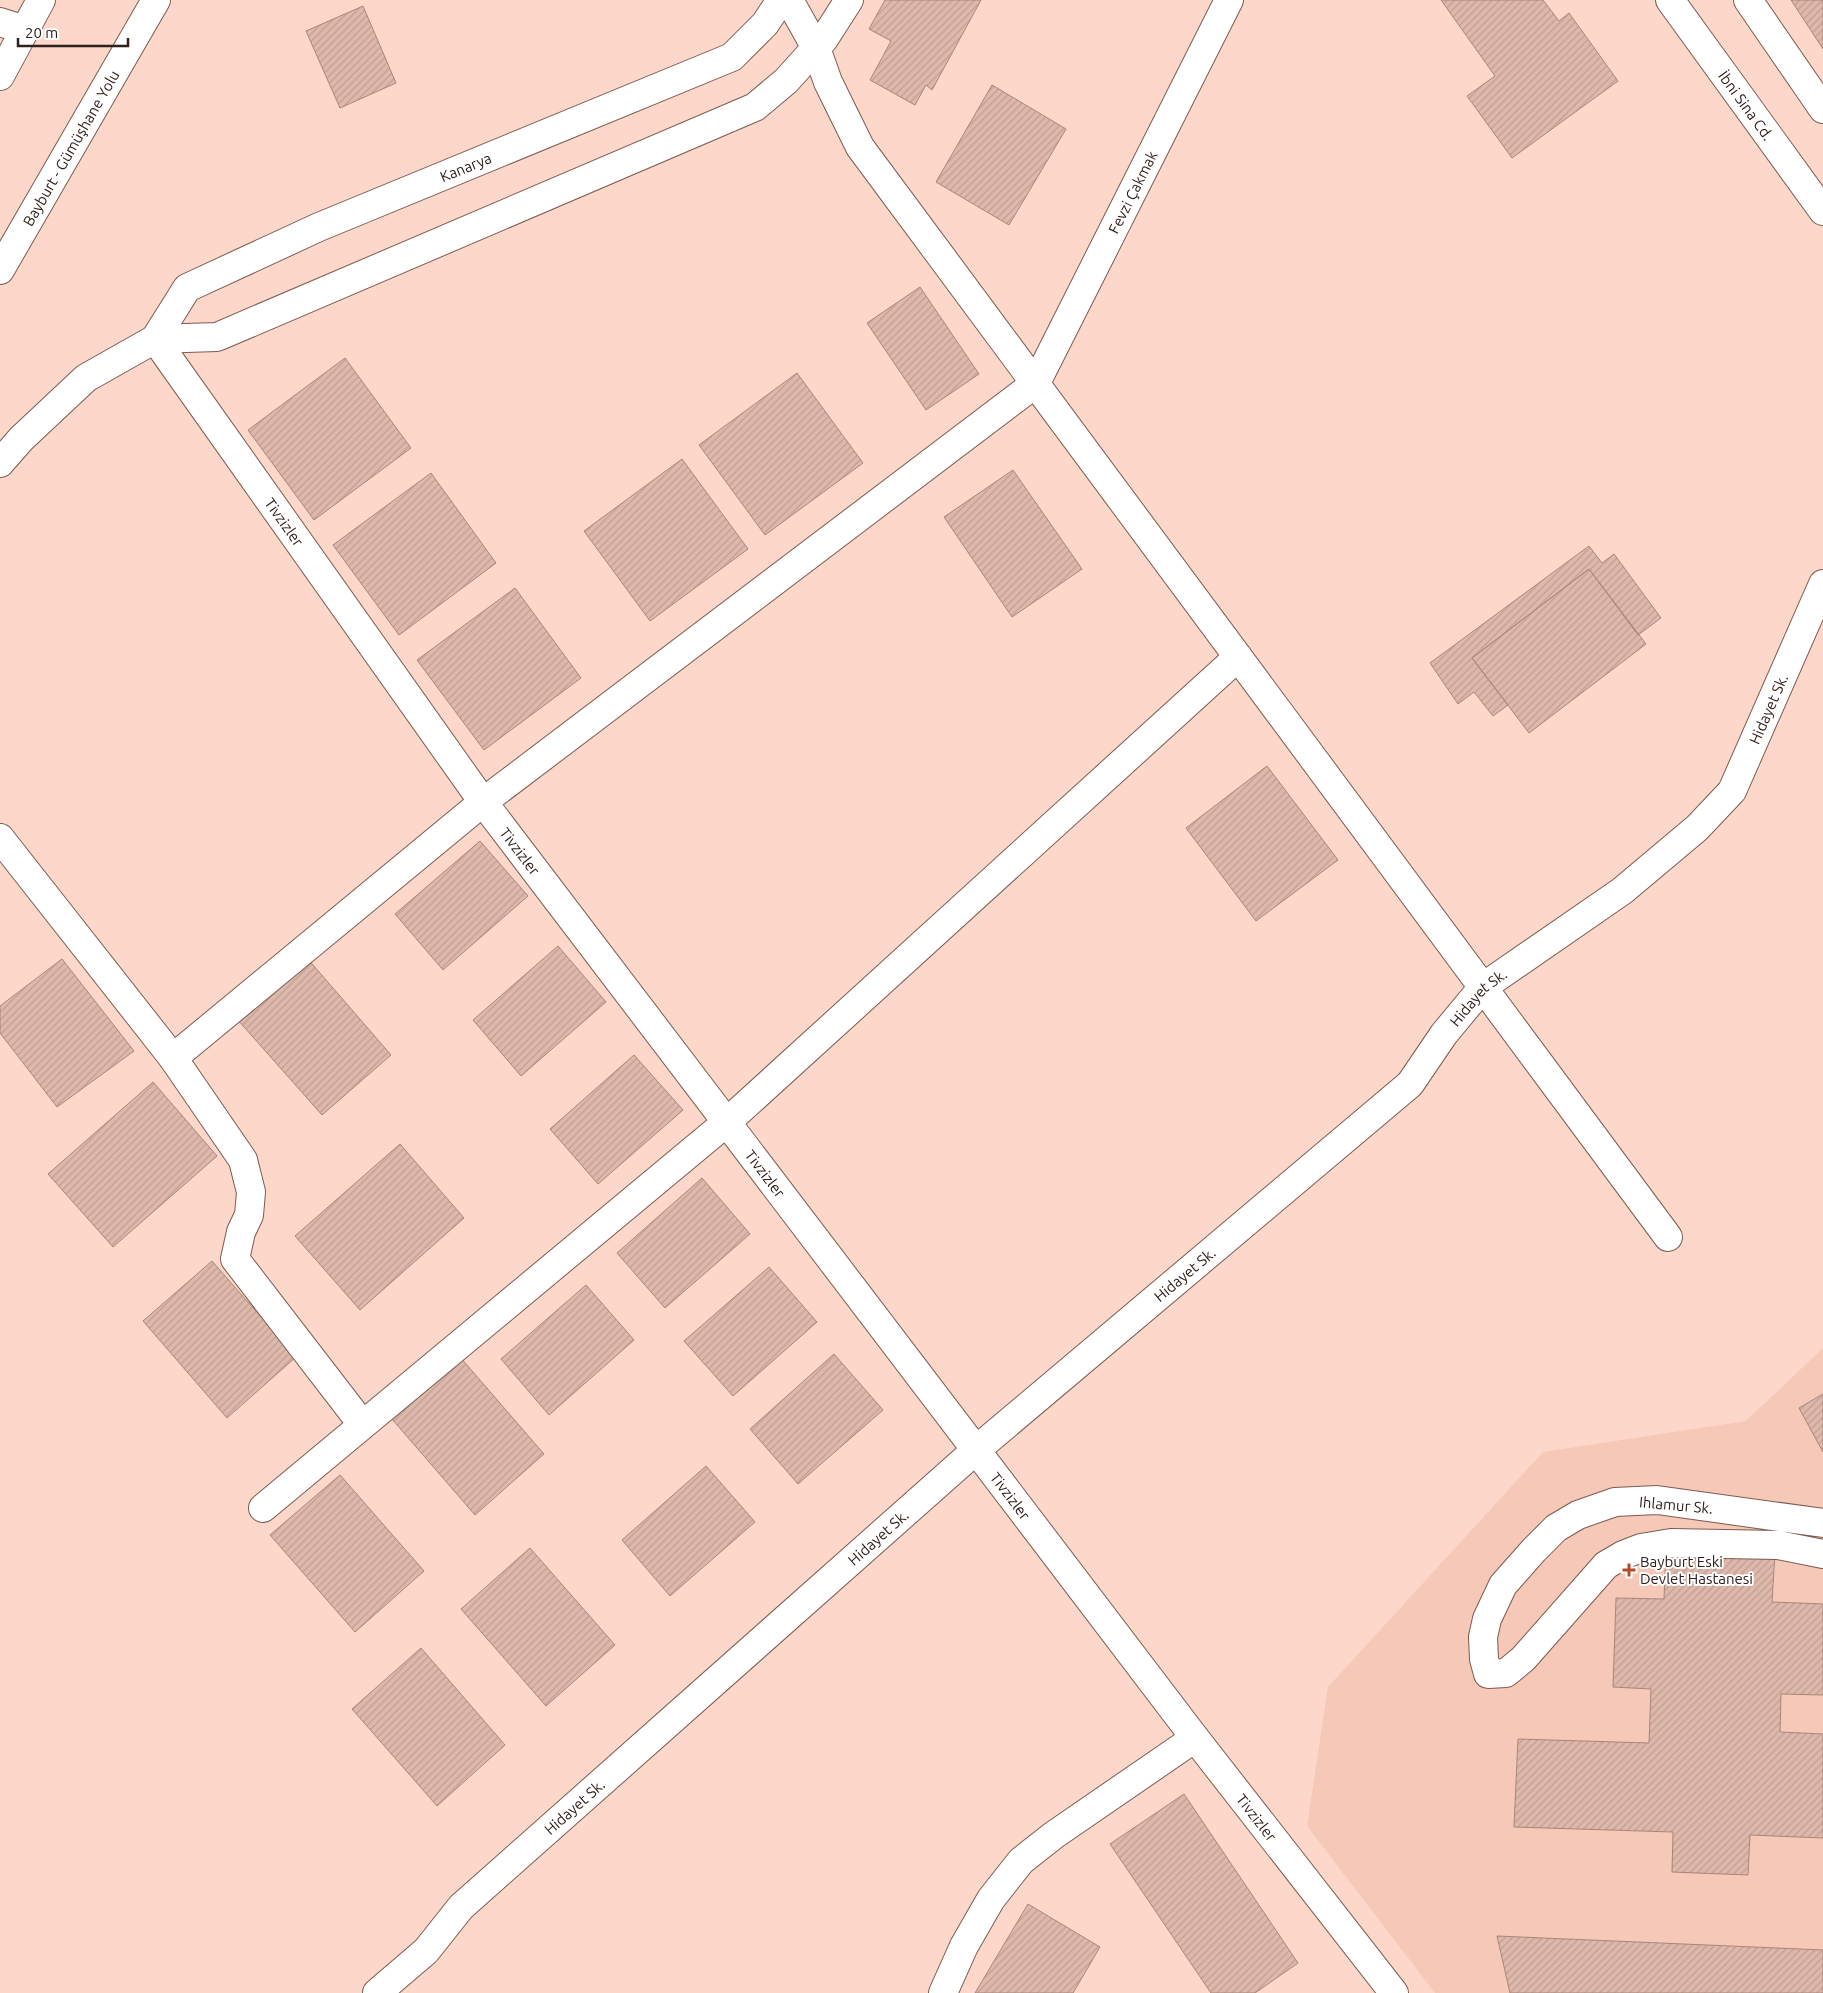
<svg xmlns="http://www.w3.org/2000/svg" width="1823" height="1993" font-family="Ubuntu,sans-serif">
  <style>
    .built { fill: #f6c8b8 }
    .building { fill: url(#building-hatch); stroke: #a98679 }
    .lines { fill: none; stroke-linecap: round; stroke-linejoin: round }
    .minor-casing { stroke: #7c5b50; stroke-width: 30 }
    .major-casing { stroke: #7c5b50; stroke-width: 30 }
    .highway-casing { stroke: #7c5b50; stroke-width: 30 }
    .minor { stroke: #fff; stroke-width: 28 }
    .major { stroke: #fff; stroke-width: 28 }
    .highway { stroke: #fff; stroke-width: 28 }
    .poi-dot { fill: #b34c26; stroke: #fff; stroke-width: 2 }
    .labels { text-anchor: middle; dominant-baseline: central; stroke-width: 4; stroke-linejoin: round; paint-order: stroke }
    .street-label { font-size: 15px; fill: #2e201b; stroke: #fff }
    .poi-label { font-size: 15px; fill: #2e201b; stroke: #fff; text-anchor: start }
  </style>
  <defs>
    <pattern id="building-hatch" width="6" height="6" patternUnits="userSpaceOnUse" patternTransform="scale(1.25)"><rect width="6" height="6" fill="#deb8ab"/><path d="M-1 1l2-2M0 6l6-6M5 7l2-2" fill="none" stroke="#bf9e93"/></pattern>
  </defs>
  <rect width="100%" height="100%" fill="#fdd7c9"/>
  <path class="built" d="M 1823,1348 L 1823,1993 L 1435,1993 L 1307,1826 L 1328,1687 L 1543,1452 L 1746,1421 Z"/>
  <path class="building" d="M 885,0 L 981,0 L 932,90 L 926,85 L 915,105 L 870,80 L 891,41 L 869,29 Z
    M 1441,0 L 1543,0 L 1559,21 L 1569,13 L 1618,81 L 1512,158 L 1467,96 L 1495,76 Z
    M 1791,0 L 1823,0 L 1823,49 Z
    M 363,6 L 396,83 L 340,108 L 306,31 Z
    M 992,85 L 1066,129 L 1009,225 L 936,182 Z
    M 920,287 L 979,374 L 926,410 L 867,323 Z
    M 345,358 L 411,448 L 314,520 L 248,430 Z
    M 797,373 L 863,463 L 765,535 L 699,445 Z
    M 682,459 L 748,549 L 650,621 L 584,531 Z
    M 1013,470 L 1082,569 L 1012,617 L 944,517 Z
    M 431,473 L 496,563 L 399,635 L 333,545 Z
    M 1589,546 L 1602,563 L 1614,554 L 1661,618 L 1638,635 L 1589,569 L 1472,658 L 1508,705 L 1493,716 L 1474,692 L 1458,704 L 1430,663 Z
    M 1589,569 L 1646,644 L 1529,733 L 1472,658 Z
    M 515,588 L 581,678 L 484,750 L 417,660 Z
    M 1267,766 L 1338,860 L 1256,921 L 1186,828 Z
    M 480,841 L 528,896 L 443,970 L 395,914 Z
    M 558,946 L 606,1002 L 521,1076 L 473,1020 Z
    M 307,958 L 391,1055 L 322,1115 L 237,1019 Z
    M 62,959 L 134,1051 L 57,1107 L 0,1033 L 0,1006 Z
    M 634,1055 L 683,1110 L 598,1184 L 550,1129 Z
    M 153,1082 L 217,1156 L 113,1247 L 48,1174 Z
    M 400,1144 L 464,1218 L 360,1310 L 295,1236 Z
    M 702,1178 L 750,1234 L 665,1308 L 617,1253 Z
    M 212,1261 L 296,1357 L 227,1418 L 143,1321 Z
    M 769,1267 L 817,1322 L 733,1396 L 684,1341 Z
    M 586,1285 L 634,1340 L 549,1415 L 501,1359 Z
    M 834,1354 L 883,1410 L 798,1484 L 750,1429 Z
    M 460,1357 L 544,1454 L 475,1515 L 391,1418 Z
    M 1823,1394 L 1823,1452 L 1799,1408 Z
    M 706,1466 L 755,1522 L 670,1596 L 622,1540 Z
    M 340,1475 L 424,1571 L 355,1632 L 270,1535 Z
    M 530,1548 L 615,1645 L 546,1706 L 461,1609 Z
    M 1666,1549 L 1775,1553 L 1772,1602 L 1823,1604 L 1823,1695 L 1781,1694 L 1780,1732 L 1823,1734 L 1823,1838 L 1750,1835 L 1748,1875 L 1672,1872 L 1673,1832 L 1514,1827 L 1518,1739 L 1649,1743 L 1651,1689 L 1613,1687 L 1616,1598 L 1664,1599 Z
    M 421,1648 L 505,1745 L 437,1806 L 352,1709 Z
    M 1184,1794 L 1298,1963 L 1255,1993 L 1211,1993 L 1110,1844 Z
    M 1028,1904 L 1100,1947 L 1073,1993 L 975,1993 Z
    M 1497,1936 L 1823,1950 L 1823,1993 L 1510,1993 Z"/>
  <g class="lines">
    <defs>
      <g id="minor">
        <path d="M 789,0 L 816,48 L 828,82 L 860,147 L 1668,1237"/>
        <path d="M 0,22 L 25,30"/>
        <path id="s1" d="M 155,339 L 483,802 L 1195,1738 L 1394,1993"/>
        <path id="s2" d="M 155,339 L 187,288 L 319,227 L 732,57 L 765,24 L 781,0"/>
        <path d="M 0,463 L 21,439 L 86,378 L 155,339 L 217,337 L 755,107 L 786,81 L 824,39 L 849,0"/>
        <path d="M 0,838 L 173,1058 L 483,802 L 1036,383"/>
        <path d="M 173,1058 L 243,1160 L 251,1192 L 249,1215 L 241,1232 L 235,1259 L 362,1424"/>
        <path d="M 263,1508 L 727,1122 L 1238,657"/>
        <path d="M 1823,1523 L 1657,1500 L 1615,1502 L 1578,1515 L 1556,1528 L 1534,1550 L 1503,1585 L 1487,1619 L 1483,1637 L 1484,1659 L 1488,1674 L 1506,1673 L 1523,1659 L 1606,1565 L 1623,1555 L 1641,1548 L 1671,1543 L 1778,1545 L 1823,1554"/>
        <path id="s3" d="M 377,1993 L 426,1951 L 461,1907 L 976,1450 L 1410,1084 L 1444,1034 L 1483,987 L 1622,891 L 1697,828 L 1732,791 L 1823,584"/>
        <path d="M 943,1993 L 964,1946 L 991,1899 L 1021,1861 L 1054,1835 L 1195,1738"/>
      </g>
      <g id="major">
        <path id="s4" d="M 1670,0 L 1823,211"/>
        <path d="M 1748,0 L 1823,109"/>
        <path id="s5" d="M 1036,383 L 1229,0"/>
      </g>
      <g id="highway">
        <path d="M 0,76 L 41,0"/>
        <path id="s6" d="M 0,270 L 156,0"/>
      </g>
    </defs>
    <use href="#minor" class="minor-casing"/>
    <use href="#major" class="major-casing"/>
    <use href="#highway" class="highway-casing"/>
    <use href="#minor" class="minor"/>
    <use href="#major" class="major"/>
    <use href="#highway" class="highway"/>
  </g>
  <path class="poi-dot" d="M1626.5 1562.5h5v5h5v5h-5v5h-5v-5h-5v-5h5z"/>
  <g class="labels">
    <g class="street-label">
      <text stroke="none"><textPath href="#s4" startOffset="130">İbni Sina Cd.</textPath></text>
      <text stroke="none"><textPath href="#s6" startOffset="141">Bayburt - Gümüşhane Yolu</textPath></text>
      <text stroke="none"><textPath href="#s2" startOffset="364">Kanarya</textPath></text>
      <text stroke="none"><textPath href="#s5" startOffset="214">Fevzi Çakmak</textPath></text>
      <text stroke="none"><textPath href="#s1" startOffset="224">Tivzizler</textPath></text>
      <text stroke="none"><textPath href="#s3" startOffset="1906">Hidayet Sk.</textPath></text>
      <text stroke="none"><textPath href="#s1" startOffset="629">Tivzizler</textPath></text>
      <text stroke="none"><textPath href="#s3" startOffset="1488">Hidayet Sk.</textPath></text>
      <text stroke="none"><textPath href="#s1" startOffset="1034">Tivzizler</textPath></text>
      <text stroke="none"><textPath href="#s3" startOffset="1082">Hidayet Sk.</textPath></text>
      <text stroke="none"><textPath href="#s1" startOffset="1439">Tivzizler</textPath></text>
      <text transform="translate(1676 1505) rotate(5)">Ihlamur Sk.</text>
      <text stroke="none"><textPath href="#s3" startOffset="678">Hidayet Sk.</textPath></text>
      <text stroke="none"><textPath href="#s3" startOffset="272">Hidayet Sk.</textPath></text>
      <text stroke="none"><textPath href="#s1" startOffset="1844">Tivzizler</textPath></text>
    </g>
    <g class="poi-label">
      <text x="1640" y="1561">Bayburt Eski<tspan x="1640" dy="17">Devlet Hastanesi</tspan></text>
    </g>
  </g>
  <path d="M18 38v8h110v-8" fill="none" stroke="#2e201b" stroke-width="2.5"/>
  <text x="25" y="38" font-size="15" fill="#2e201b" stroke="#ffffff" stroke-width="4" paint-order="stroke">20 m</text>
</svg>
